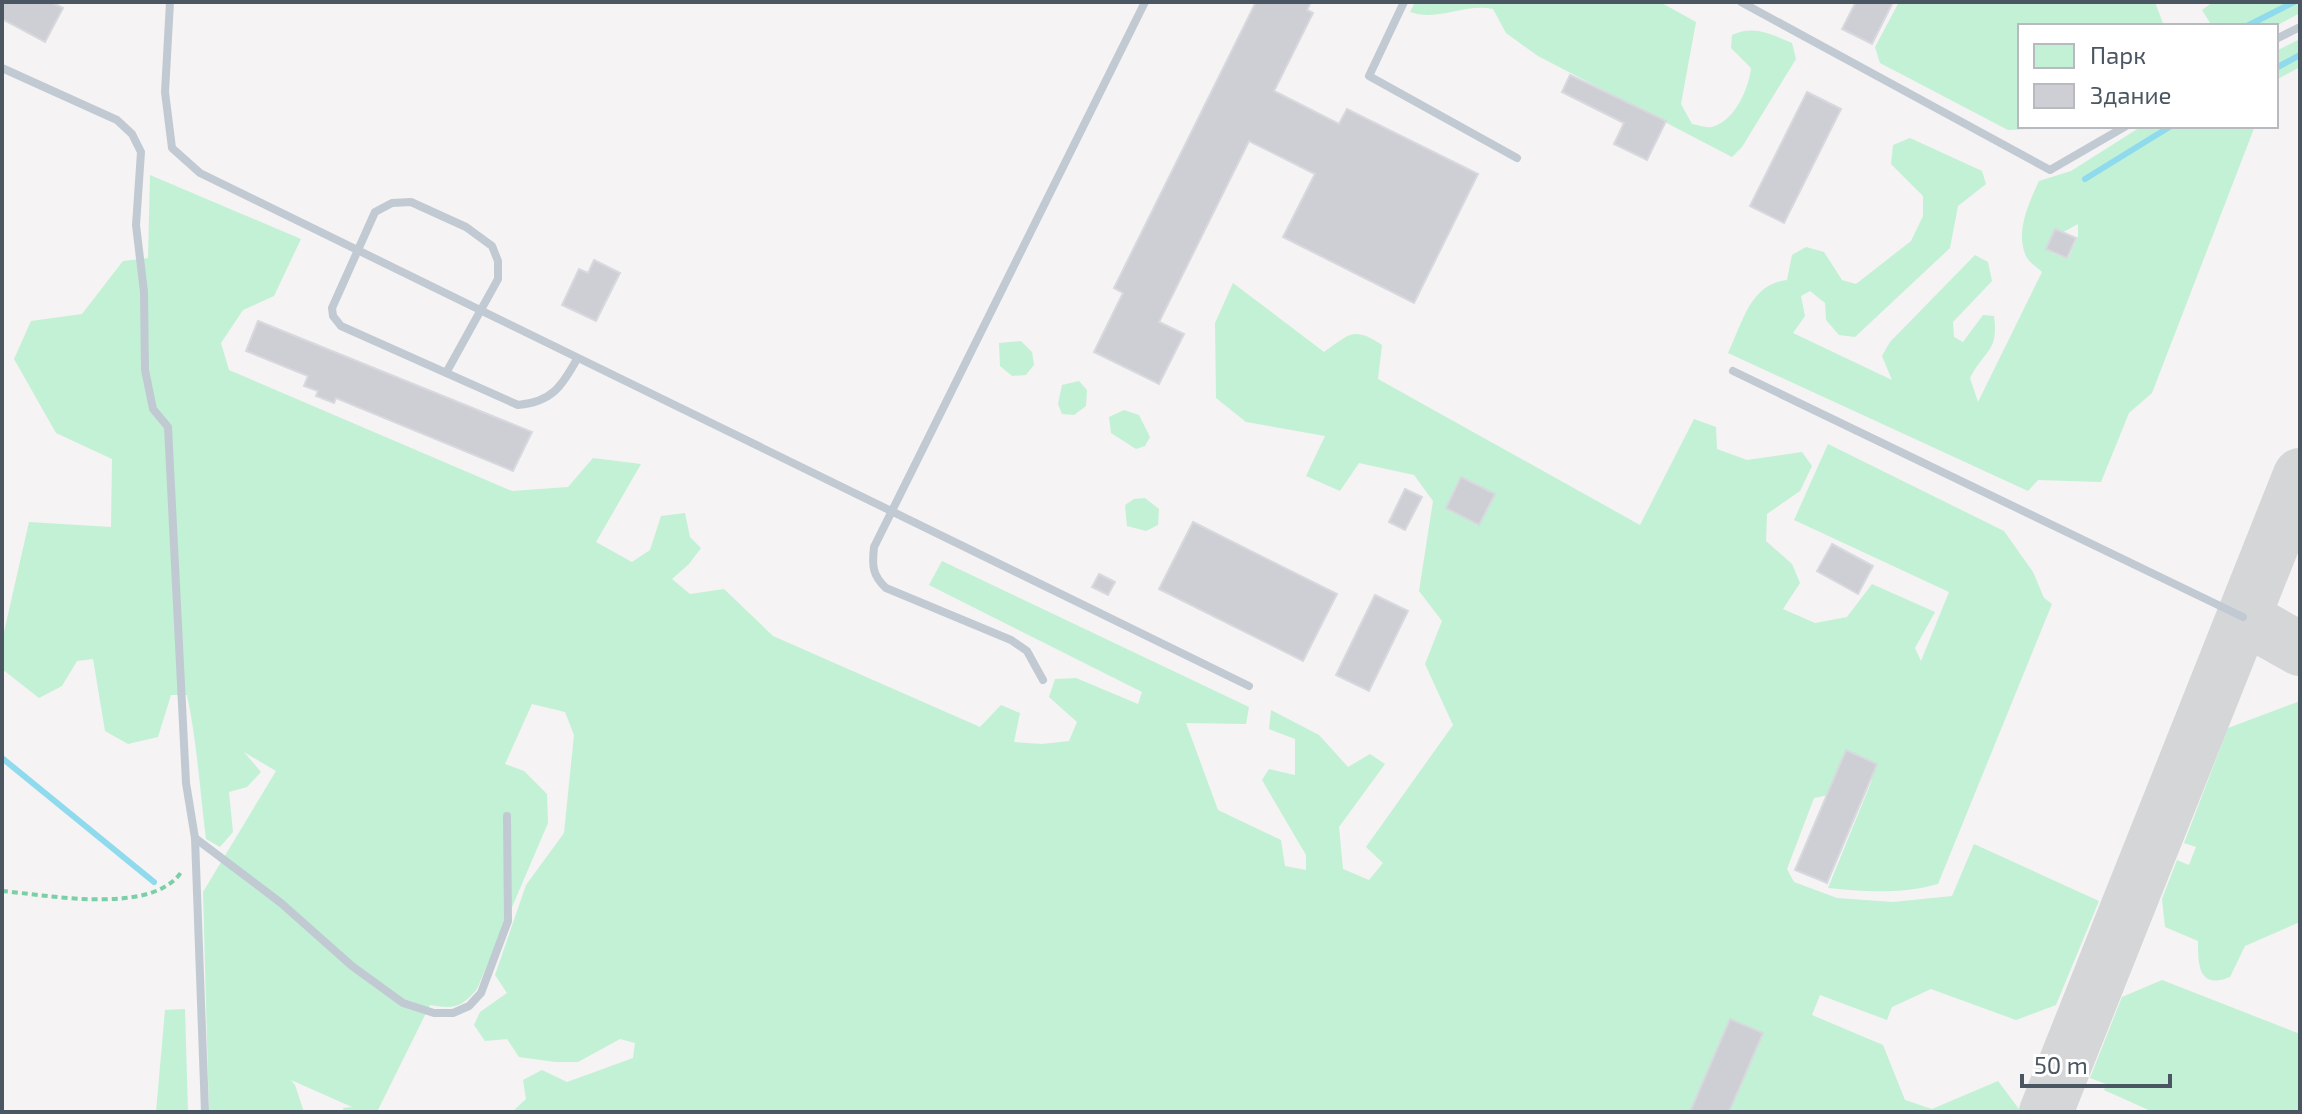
<svg xmlns="http://www.w3.org/2000/svg" width="2302" height="1114" font-family="'Exo 2',sans-serif">
  <style>
    .green { fill: #c3f1d5; fill-rule: evenodd }
    .lines { fill: none; stroke-linecap: round; stroke-linejoin: round }
    .stream { stroke: #90daee; stroke-width: 6 }
    .taxiway { stroke: #d5d6d8; stroke-width: 54 }
    .building { fill: #cdcfd5; stroke: #d7d9de; stroke-width: 2 }
    .path { stroke: #7ad0a6; stroke-width: 4; stroke-dasharray: 6 4; stroke-linecap: butt }
    .service { stroke: #c1cad2; stroke-width: 8 }
  </style>
  <rect width="100%" height="100%" fill="#f5f3f3"/>
  <path class="green" d="M 1415,2 L 1660,2 L 1696,22 L 1681,104 L 1692,124 C 1698,125 1706,128 1712,127 C 1735,121 1749,88 1751,68 L 1731,48 L 1732,35 C 1754,25 1770,34 1792,43 L 1796,59 L 1742,147 L 1732,157 L 1538,56 L 1506,33 L 1493,9 C 1465,3 1438,22 1410,12 Z
    M 1899,2 L 2155,2 L 2164,26 L 2020,26 L 2020,126 L 2029,126 L 2027,129 L 2008,130 L 1880,63 L 1875,47 Z
    M 2213,2 L 2300,2 L 2300,13 L 2276,26 L 2212,26 L 2202,10 Z
    M 2300,39 L 2300,67 L 2276,80 L 2276,51 Z
    M 2142,126 L 2255,126 L 2152,393 L 2129,413 L 2101,482 L 2038,480 L 2028,491 L 1728,353 C 1743,322 1750,284 1787,280 L 1792,255 L 1806,247 L 1824,252 L 1842,280 L 1856,284 L 1911,241 L 1923,216 L 1923,196 L 1891,164 L 1893,145 L 1910,138 L 1982,171 L 1986,184 L 1958,206 L 1950,248 L 1855,337 L 1839,335 L 1826,320 L 1825,303 L 1810,291 L 1801,296 L 1805,316 L 1793,333 L 1892,380 L 1882,356 L 1890,342 L 1975,255 L 1988,262 L 1992,281 L 1953,322 L 1954,337 L 1963,342 L 1983,315 L 1994,316 C 1999,352 1984,350 1970,378 L 1978,402 L 2042,272 C 2038,268 2030,263 2027,258 C 2014,234 2029,203 2039,181 L 2071,171 ZM 2078,224 L 2078,236 L 2068,259 L 2052,253 L 2058,235 Z
    M 150,175 L 301,239 L 274,296 L 243,310 L 221,343 L 229,370 L 512,491 L 568,487 L 593,458 L 641,464 L 596,542 L 632,562 L 650,550 L 661,516 L 685,513 L 690,537 L 701,548 L 689,564 L 672,579 L 690,594 L 724,589 L 773,636 L 980,727 L 1001,705 L 1020,713 L 1014,742 L 1042,744 L 1069,741 L 1077,722 L 1049,697 L 1055,679 L 1076,678 L 1138,704 L 1142,692 L 929,585 L 942,561 L 1249,707 L 1246,724 L 1186,723 L 1218,810 L 1281,840 L 1285,866 L 1306,870 L 1306,855 L 1262,780 L 1269,769 L 1295,775 L 1295,739 L 1269,729 L 1271,710 L 1319,735 L 1348,767 L 1370,754 L 1385,764 L 1339,827 L 1343,869 L 1369,880 L 1383,863 L 1366,847 L 1453,725 L 1425,664 L 1442,621 L 1419,591 L 1433,501 L 1414,475 L 1359,463 L 1340,491 L 1306,476 L 1325,436 L 1246,422 L 1216,398 L 1215,323 L 1233,283 L 1324,352 C 1350,334 1353,326 1382,345 L 1378,379 L 1640,525 L 1694,419 L 1716,427 L 1717,449 L 1747,460 L 1802,452 L 1812,466 L 1800,491 L 1767,514 L 1766,541 L 1792,564 L 1800,583 L 1783,609 L 1815,623 L 1847,617 L 1872,584 L 1935,612 L 1915,648 L 1921,661 L 1949,592 L 1794,520 L 1828,444 L 2004,531 L 2033,572 L 2044,598 L 2052,604 L 1938,884 C 1902,894 1864,892 1828,888 L 1872,780 L 1853,790 L 1814,798 L 1787,869 L 1794,882 L 1837,898 L 1893,902 L 1952,896 L 1974,844 L 2099,901 L 2056,1005 L 2016,1020 L 1931,989 L 1892,1007 L 1887,1020 L 1820,995 L 1812,1015 L 1883,1045 L 1905,1100 L 1932,1109 L 1998,1081 L 2019,1109 L 2018,1112 L 1729,1112 L 1730,1019 L 1690,1112 L 512,1112 L 526,1099 L 523,1080 L 542,1070 L 567,1082 L 633,1058 L 635,1043 L 620,1039 L 578,1062 L 555,1062 L 519,1057 L 507,1039 L 485,1041 L 474,1025 L 480,1012 L 507,993 L 495,975 L 526,885 L 564,833 L 574,735 L 565,712 L 532,704 L 505,764 L 524,771 L 547,794 L 548,823 L 477,989 C 461,1008 454,1009 430,1005 L 377,1112 L 344,1112 L 343,1108 L 352,1107 L 291,1080 L 295,1085 L 304,1112 L 209,1112 L 203,892 L 276,771 L 244,752 L 261,772 L 247,787 L 229,792 L 233,832 L 220,847 L 206,839 C 200,791 197,742 187,695 L 171,695 L 158,737 L 128,744 L 105,731 L 93,659 L 77,661 L 62,686 L 39,698 L 2,669 L 2,633 L 4,632 L 29,522 L 111,527 L 112,459 L 56,433 L 14,359 L 31,321 L 82,314 L 123,261 L 148,258 Z
    M 1021,341 L 1032,352 L 1034,365 L 1026,375 L 1012,376 L 1000,366 L 999,343 Z
    M 1079,381 L 1087,390 L 1086,406 L 1074,415 L 1062,414 L 1058,404 L 1062,385 Z
    M 1124,410 L 1139,415 L 1150,437 L 1145,446 L 1136,449 L 1111,433 L 1109,417 Z
    M 1145,498 L 1159,509 L 1158,525 L 1146,531 L 1127,526 L 1125,505 L 1134,499 Z
    M 2300,701 L 2300,922 L 2245,946 L 2230,977 C 2198,990 2198,964 2198,941 L 2165,927 L 2162,899 L 2177,860 L 2189,865 L 2196,847 L 2184,843 L 2228,728 Z
    M 2162,980 L 2300,1034 L 2300,1112 L 2153,1112 L 2104,1090 L 2106,1084 L 2090,1078 L 2122,997 Z
    M 185,1009 L 188,1112 L 156,1112 L 165,1010 Z"/>
  <g class="lines">
    <path class="stream" d="M 2247,26 L 2294,2
      M 2276,68 L 2300,55
      M 2085,179 L 2171,126
      M 2,758 L 154,882"/>
    <path class="taxiway" d="M 2243,617 L 2300,649
      M 2046,1112 L 2300,475"/>
  </g>
  <path class="building" d="M 2,2 L 51,2 L 63,8 L 45,42 L 2,19 Z
    M 1256,2 L 1311,2 L 1307,10 L 1313,13 L 1274,91 L 1339,124 L 1347,109 L 1478,174 L 1414,303 L 1283,237 L 1315,174 L 1249,141 L 1159,322 L 1184,334 L 1159,384 L 1094,352 L 1123,293 L 1114,288 Z
    M 1856,2 L 1893,2 L 1872,44 L 1842,29 Z
    M 1570,75 L 1666,121 L 1647,160 L 1614,144 L 1624,123 L 1562,92 Z
    M 1807,92 L 1841,109 L 1784,223 L 1750,206 Z
    M 2055,229 L 2076,238 L 2067,258 L 2046,249 Z
    M 594,260 L 620,273 L 596,321 L 562,305 L 579,269 L 588,273 Z
    M 258,321 L 532,432 L 513,471 L 336,398 L 334,403 L 316,396 L 318,391 L 304,386 L 308,376 L 246,351 Z
    M 1461,477 L 1495,494 L 1479,525 L 1446,508 Z
    M 1405,489 L 1422,497 L 1405,530 L 1389,522 Z
    M 1193,522 L 1337,594 L 1303,661 L 1159,589 Z
    M 1832,544 L 1873,566 L 1858,594 L 1817,571 Z
    M 1099,574 L 1115,582 L 1108,595 L 1092,587 Z
    M 1375,595 L 1408,611 L 1369,691 L 1336,675 Z
    M 1846,750 L 1877,764 L 1827,883 L 1795,870 Z
    M 1730,1019 L 1763,1033 L 1729,1112 L 1690,1112 Z"/>
  <g class="lines">
    <path class="path" d="M 2,891 C 49,895 153,916 182,871"/>
    <path class="service" d="M 170,2 L 165,92 L 172,148 L 200,173 L 1249,686
      M 1404,2 L 1369,76 L 1517,158
      M 1741,2 L 2050,170 L 2126,126
      M 2276,39 L 2300,27
      M 2,68 L 117,120 L 132,134 L 141,152 L 136,225 L 144,292 L 145,370 L 153,409 L 168,427 L 186,783 L 195,838 L 205,1112
      M 1733,371 L 2243,617
      M 446,373 L 498,279 L 498,261 L 492,246 L 466,227 L 411,202 L 392,203 L 375,212 L 332,308 L 333,316 L 341,326 L 518,405 C 552,402 562,386 577,359
      M 1043,680 L 1027,651 L 1011,640 L 886,588 C 872,575 872,565 874,547 L 1145,2
      M 195,838 L 281,903 L 352,966 L 403,1003 L 434,1013 L 453,1013 L 469,1006 L 481,993 L 508,921 L 507,816"/>
  </g>
  <rect width="2302" height="1114" fill="none" stroke="#4a5661" stroke-width="8"/>
  <rect x="2018" y="24" width="260" height="104" fill="#ffffff" stroke="#b7bbc0" stroke-width="2"/>
  <rect x="2034" y="44" width="40" height="24" fill="#c3f1d5" stroke="#b7bbc0" stroke-width="2"/>
  <text x="2090" y="64" font-size="24" fill="#4a5661">Парк</text>
  <rect x="2034" y="84" width="40" height="24" fill="#cdcfd5" stroke="#b7bbc0" stroke-width="2"/>
  <text x="2090" y="104" font-size="24" fill="#4a5661">Здание</text>
  <path d="M2022 1074v12h148v-12" fill="none" stroke="#4a5661" stroke-width="4"/>
  <text x="2034" y="1074" font-size="24" fill="#4a5661" stroke="#ffffff" stroke-width="6" paint-order="stroke">50 m</text>
</svg>
